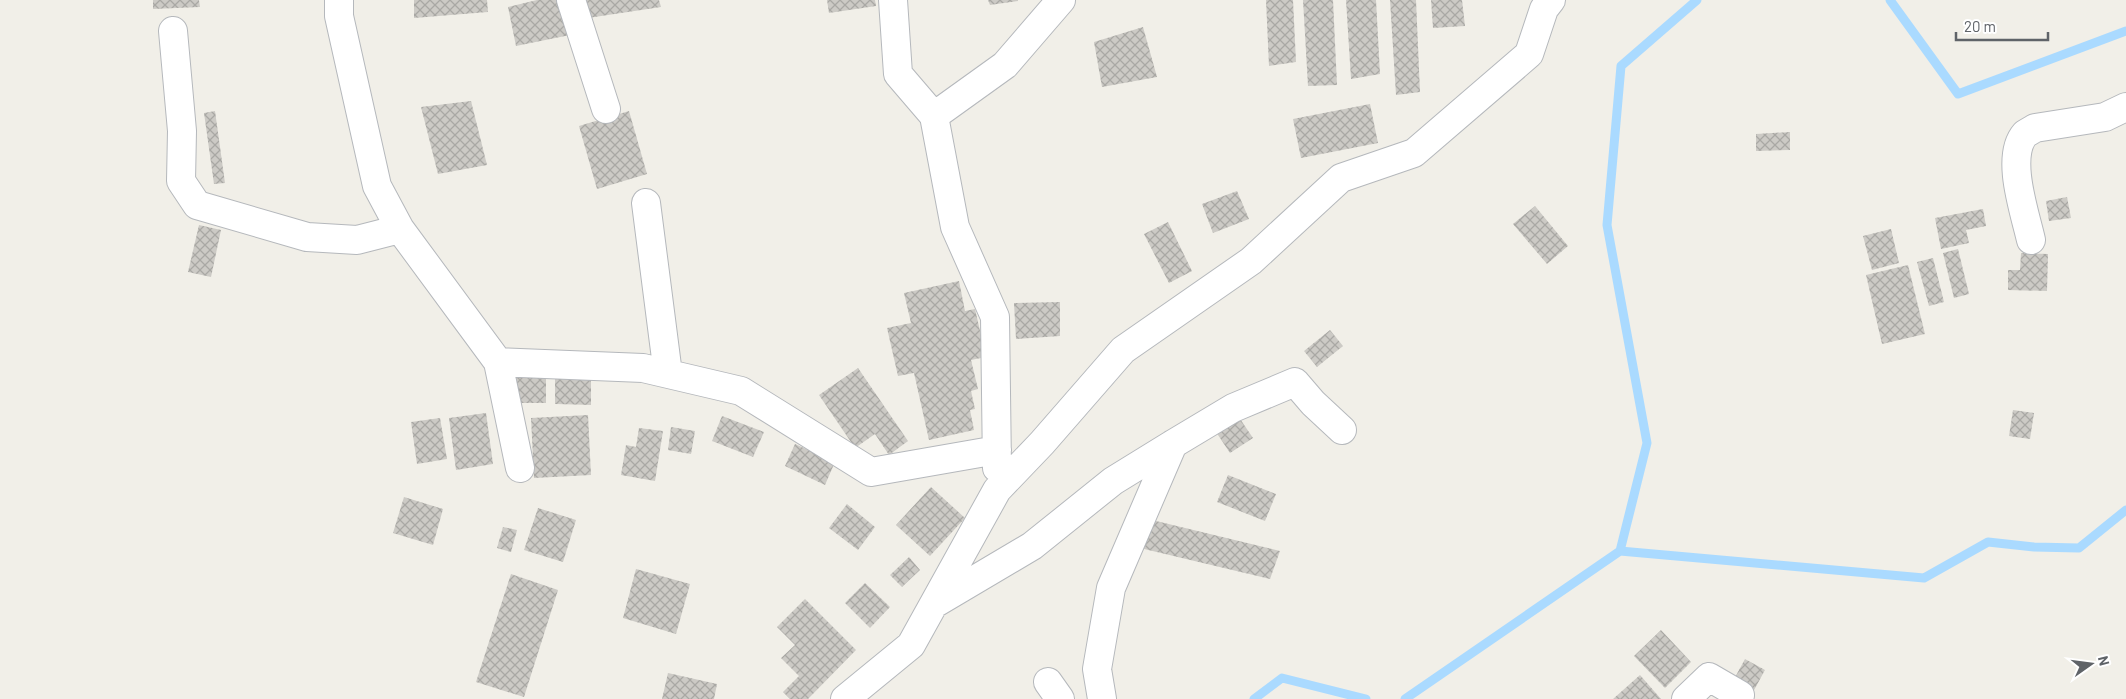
<svg xmlns="http://www.w3.org/2000/svg" width="2126" height="699" font-family="Barlow,sans-serif">
  <style>
    .lines { fill: none; stroke-linecap: round; stroke-linejoin: round }
    .stream { stroke: #aadaff; stroke-width: 9 }
    .building { fill: url(#building-cross-hatch) }
    .street-casing { stroke: #b5b8bc; stroke-width: 30 }
    .street { stroke: #fff; stroke-width: 28 }
  </style>
  <defs>
    <pattern id="building-cross-hatch" width="8" height="8" patternUnits="userSpaceOnUse" patternTransform="scale(1.25)"><rect width="8" height="8" fill="#cccac5"/><path d="M0 0l8 8M0 8l8-8" fill="none" stroke="#a9a8a4"/></pattern>
  </defs>
  <rect width="100%" height="100%" fill="#f1efe8"/>
  <g class="lines">
    <path class="stream" d="M 1890,0 L 1958,94 L 2126,31
      M 1620,551 L 1647,443 L 1607,225 L 1621,66 L 1697,0
      M 1254,699 L 1282,678 L 1366,699
      M 1405,699 L 1620,551 L 1924,578 L 1988,542 L 2034,547 L 2079,548 L 2126,510"/>
  </g>
  <path class="building" d="M 153,0 L 199,0 L 200,7 L 153,9 Z
    M 414,0 L 487,0 L 488,12 L 414,18 Z
    M 537,0 L 559,0 L 570,35 L 516,46 L 508,7 Z
    M 584,0 L 659,0 L 661,7 L 588,18 Z
    M 827,0 L 875,0 L 876,6 L 829,13 Z
    M 988,0 L 1018,0 L 1018,1 L 990,5 Z
    M 1266,0 L 1293,0 L 1296,62 L 1269,66 Z
    M 1303,0 L 1333,0 L 1337,85 L 1308,86 Z
    M 1346,0 L 1376,0 L 1380,74 L 1351,79 Z
    M 1390,0 L 1416,0 L 1420,92 L 1396,95 Z
    M 1431,0 L 1462,0 L 1465,26 L 1433,28 Z
    M 1143,27 L 1157,77 L 1102,87 L 1094,42 Z
    M 471,101 L 487,165 L 438,174 L 421,107 Z
    M 1370,104 L 1378,143 L 1301,158 L 1293,119 Z
    M 215,111 L 225,183 L 214,184 L 204,113 Z
    M 629,111 L 647,174 L 597,189 L 579,126 Z
    M 1790,132 L 1790,150 L 1756,151 L 1756,134 Z
    M 1237,191 L 1249,219 L 1213,233 L 1202,204 Z
    M 2067,197 L 2071,218 L 2049,221 L 2046,201 Z
    M 1535,206 L 1568,246 L 1547,264 L 1513,224 Z
    M 1983,209 L 1986,226 L 1966,230 L 1969,243 L 1941,249 L 1935,218 Z
    M 1168,222 L 1192,271 L 1169,283 L 1144,234 Z
    M 199,225 L 221,230 L 211,277 L 188,272 Z
    M 1891,229 L 1899,263 L 1872,270 L 1863,236 Z
    M 1958,249 L 1969,294 L 1954,298 L 1943,253 Z
    M 2021,253 L 2048,254 L 2047,291 L 2008,290 L 2008,270 L 2020,270 Z
    M 1933,258 L 1944,302 L 1929,306 L 1917,262 Z
    M 1908,265 L 1925,334 L 1882,344 L 1866,275 Z
    M 959,281 L 965,311 L 975,309 L 986,357 L 971,360 L 978,389 L 971,391 L 975,409 L 970,410 L 974,430 L 929,440 L 914,373 L 898,376 L 887,328 L 911,323 L 904,293 Z
    M 1060,302 L 1060,336 L 1016,339 L 1014,303 Z
    M 1330,330 L 1343,346 L 1317,367 L 1304,351 Z
    M 858,368 L 908,441 L 889,455 L 875,434 L 855,448 L 819,395 Z
    M 555,372 L 591,373 L 591,405 L 555,404 Z
    M 546,373 L 546,403 L 516,403 L 516,374 Z
    M 1234,410 L 1253,438 L 1230,453 L 1212,426 Z
    M 2013,410 L 2034,413 L 2030,439 L 2009,436 Z
    M 486,413 L 493,464 L 456,470 L 449,418 Z
    M 588,415 L 591,475 L 534,478 L 531,418 Z
    M 722,416 L 764,432 L 753,457 L 712,441 Z
    M 440,418 L 447,459 L 417,464 L 411,422 Z
    M 671,427 L 695,431 L 691,454 L 668,450 Z
    M 639,428 L 663,431 L 655,481 L 621,475 L 626,445 L 636,447 Z
    M 795,444 L 835,462 L 825,485 L 785,466 Z
    M 1228,475 L 1276,494 L 1265,521 L 1217,502 Z
    M 931,487 L 965,518 L 930,556 L 896,525 Z
    M 404,497 L 443,509 L 433,545 L 393,533 Z
    M 847,504 L 875,527 L 858,550 L 829,528 Z
    M 538,508 L 576,520 L 563,562 L 524,550 Z
    M 1152,520 L 1280,551 L 1270,579 L 1140,548 Z
    M 503,527 L 517,530 L 511,552 L 497,548 Z
    M 909,557 L 920,570 L 902,587 L 890,575 Z
    M 636,569 L 690,584 L 676,634 L 623,618 Z
    M 511,574 L 558,590 L 524,697 L 476,682 Z
    M 865,583 L 890,607 L 870,628 L 845,603 Z
    M 805,599 L 856,650 L 808,699 L 790,699 L 783,692 L 799,676 L 781,658 L 795,645 L 777,627 Z
    M 1661,630 L 1691,662 L 1665,688 L 1634,656 Z
    M 1745,659 L 1765,670 L 1753,692 L 1733,681 Z
    M 668,673 L 717,684 L 714,699 L 662,699 Z
    M 1640,675 L 1661,699 L 1613,699 Z"/>
  <g class="lines">
    <defs>
      <path id="street" d="M 339,0 L 339,16 L 377,186 L 400,229 L 498,362 L 643,368 L 741,391 L 871,472 L 997,450
        M 571,0 L 606,109
        M 893,0 L 898,74 L 934,116
        M 173,31 L 182,131 L 181,181 L 197,205 L 307,237 L 357,240 L 400,229
        M 646,203 L 668,374
        M 2031,240 C 2025,213 2005,157 2025,134 C 2028,132 2032,130 2035,128 L 2105,117 L 2126,107
        M 498,362 L 520,468
        M 997,468 L 995,317 L 955,227 L 934,116 L 1005,65 L 1061,0
        M 934,604 L 1032,546 L 1113,481 L 1173,444 L 1233,408 L 1295,382 L 1313,403 L 1342,430
        M 1048,682 L 1060,699
        M 845,699 L 911,645 L 997,490 L 1042,443 L 1123,350 L 1251,261 L 1341,178 L 1414,153 L 1529,54 L 1544,9 L 1551,0
        M 1102,699 L 1097,669 L 1111,588 L 1173,444
        M 1686,699 L 1709,677 L 1740,695"/>
    </defs>
    <use href="#street" class="street-casing"/>
    <use href="#street" class="street"/>
  </g>
  <g transform="translate(2091 664) rotate(76)" stroke="#ffffff" stroke-width="4" paint-order="stroke">
  <path d="M0-4L9 19L0 12L-9 19Z" fill="#5f6368"/>
  <text y="-8" font-size="14" font-weight="bold" text-anchor="middle" fill="#5f6368">N</text>
  </g>
  <path d="M1956 32v8h92v-8" fill="none" stroke="#5f6368" stroke-width="2.5"/>
  <text x="1964" y="32" font-size="15" fill="#5f6368" stroke="#ffffff" stroke-width="4" paint-order="stroke">20 m</text>
</svg>
